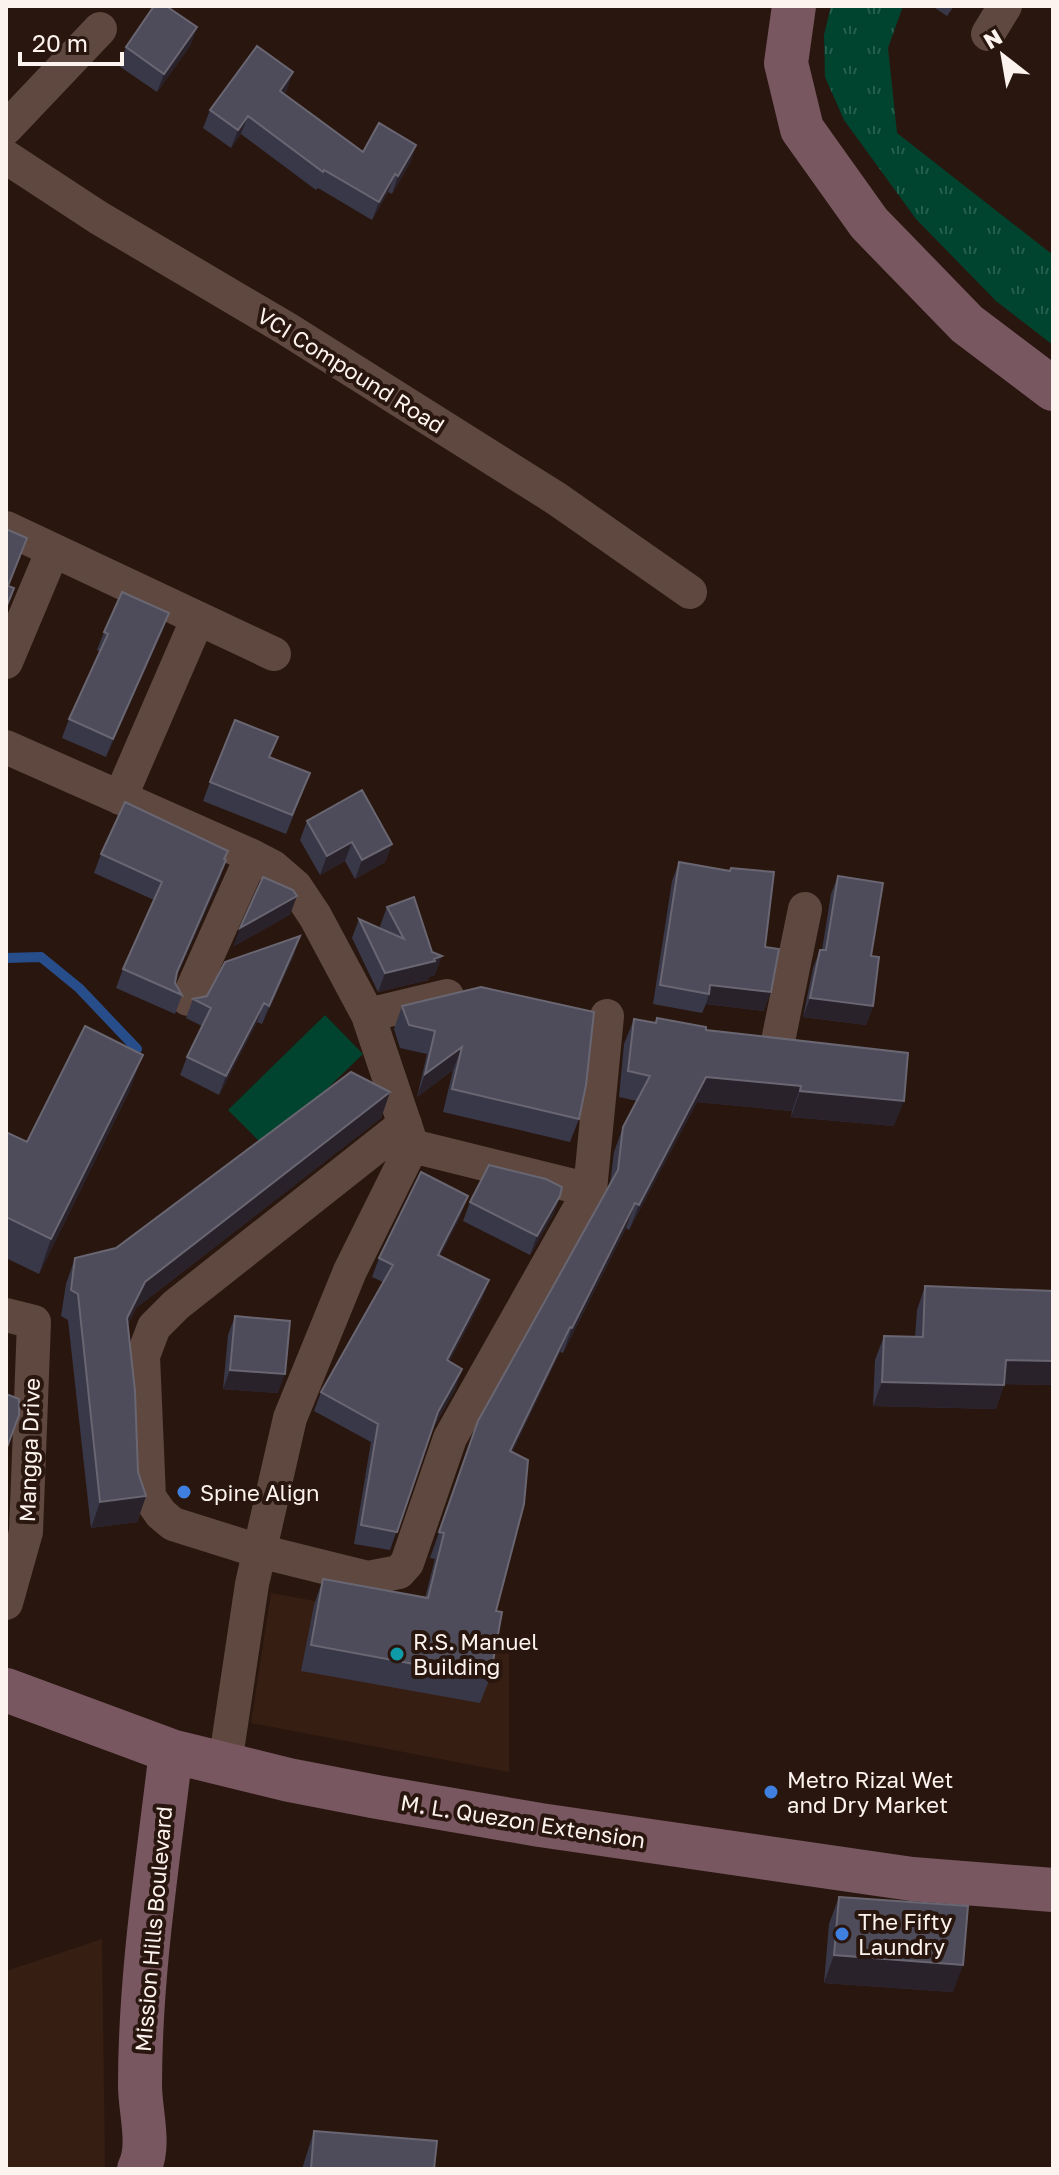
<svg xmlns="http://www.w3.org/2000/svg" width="1059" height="2175" font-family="'Golos Text',sans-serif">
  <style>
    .built { fill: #371e13 }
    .grass { fill: url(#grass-tufts) }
    .pitch { fill: #00432e }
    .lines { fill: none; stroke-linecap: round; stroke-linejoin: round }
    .stream { stroke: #284d8b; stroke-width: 10 }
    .street { stroke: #5e483f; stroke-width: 34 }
    .secondary { stroke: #785761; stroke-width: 44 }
    .wall { fill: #393849 }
    .shaded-wall { fill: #2a222b }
    .building { fill: #4e4c5b; stroke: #696672; stroke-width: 2 }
    .shop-dot { fill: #3f7fe0; stroke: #29170f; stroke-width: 3 }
    .culture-dot { fill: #0f9aa8; stroke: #29170f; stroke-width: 3 }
    .labels { text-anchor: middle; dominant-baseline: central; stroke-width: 8; stroke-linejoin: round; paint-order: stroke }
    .street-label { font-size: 22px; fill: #fdf3ee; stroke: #29170f }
    .poi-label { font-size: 22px; fill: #fdf3ee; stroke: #29170f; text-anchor: start }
  </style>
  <defs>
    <pattern id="grass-tufts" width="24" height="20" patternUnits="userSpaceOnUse" patternTransform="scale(2)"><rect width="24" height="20" fill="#00432e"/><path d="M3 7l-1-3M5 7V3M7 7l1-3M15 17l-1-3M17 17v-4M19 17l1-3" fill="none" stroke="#265f4d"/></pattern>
  </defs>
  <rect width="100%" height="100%" fill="#29170f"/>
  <path class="built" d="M 271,1593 L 509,1637 L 509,1772 L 251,1723 Z
    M 102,1939 L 105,2169 L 6,2169 L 6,1971 Z"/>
  <path class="grass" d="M 831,6 L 903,6 L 888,48 L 897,133 L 1053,255 L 1053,345 L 996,301 L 916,219 L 844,120 L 825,77 L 824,35 Z"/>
  <path class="pitch" d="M 325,1015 L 363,1054 L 266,1148 L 228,1110 Z"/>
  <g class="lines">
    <path class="stream" d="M 6,958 L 41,957 L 79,988 L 137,1049"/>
    <path class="street" d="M 988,34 L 1005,6
      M 6,128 L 100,29
      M 6,157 L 99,218 L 287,329 L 557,499 L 690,592
      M 6,528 L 274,654
      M 6,662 L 53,550
      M 6,747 L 252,856 L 273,867 L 295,886 L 315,916 L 368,1015 L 412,1146 L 350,1271 L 290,1418 L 252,1584 L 225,1764
      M 120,798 L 198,618
      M 188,999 L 252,856
      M 368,1015 L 447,996
      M 777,1046 L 805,909
      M 405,1124 L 176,1305 L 154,1327 L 143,1356 L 149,1497 L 161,1514 L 173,1524 L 259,1551 L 368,1578 L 399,1572 L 407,1563 L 450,1438 L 590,1190 L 607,1016
      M 412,1146 L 590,1190
      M 6,1315 L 34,1322 L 26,1532 L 6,1603"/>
    <path class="secondary" d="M 794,6 L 786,63 L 802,129 L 869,223 L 967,324 L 1053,389
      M 6,1690 L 171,1751 L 289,1780 L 377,1797 L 540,1825 L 912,1879 L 1053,1890
      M 139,2169 C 151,2145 140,2112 140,2085 C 140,1973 158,1862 171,1751"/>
  </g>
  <path class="wall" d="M 932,6 L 954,6 L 947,16 Z
    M 197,27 L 190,46 L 157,92 L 119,66 L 126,47 Z
    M 287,90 L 284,94 L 363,152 L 416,145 L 410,163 L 392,194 L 388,192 L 372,220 L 318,188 L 316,190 L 241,134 L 231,148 L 203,128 L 210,110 Z
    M 169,613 L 162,632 L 106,757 L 62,738 L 69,719 L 100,652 L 97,650 L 104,632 Z
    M 270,758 L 303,792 L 286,834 L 203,801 L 210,782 Z
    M 307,821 L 392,844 L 385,862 L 355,879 L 345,861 L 320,875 L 300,840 Z
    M 101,854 L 225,860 L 220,879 L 176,977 L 175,983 L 182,995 L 175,1014 L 116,988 L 123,969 L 154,900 L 94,873 Z
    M 679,862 L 765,947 L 764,1011 L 706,1004 L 702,1013 L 653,1004 L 672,881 Z
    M 838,876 L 871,956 L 873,1006 L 866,1025 L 803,1017 L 813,968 L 820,950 L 822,950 L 831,894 Z
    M 387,907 L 435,975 L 429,977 L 428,980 L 378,992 L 352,938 L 359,919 L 382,930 L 380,926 Z
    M 294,955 L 262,1024 L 257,1022 L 219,1095 L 180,1075 L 187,1057 L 202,1026 L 186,1018 L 193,999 L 207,996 Z
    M 402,1006 L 579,1119 L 570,1142 L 443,1112 L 453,1070 L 417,1097 L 427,1054 L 400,1048 L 394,1029 Z
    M 657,1018 L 706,1030 L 894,1126 L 791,1117 L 792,1111 L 697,1102 L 629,1230 L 626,1228 L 563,1353 L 560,1352 L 512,1452 L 490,1678 L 480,1703 L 301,1671 L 314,1605 L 323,1579 L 425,1598 L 435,1559 L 430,1558 L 478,1421 L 610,1184 L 614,1152 L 623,1127 L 637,1101 L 619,1097 L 624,1044 L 634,1019 L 655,1023 Z
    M 130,1090 L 39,1274 L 6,1258 L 6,1132 L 27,1142 Z
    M 390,1092 L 381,1118 L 136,1308 L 128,1324 L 138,1472 L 146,1496 L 137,1522 L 91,1528 L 68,1320 L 61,1316 L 66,1284 L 75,1258 L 116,1248 Z
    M 560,1196 L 553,1215 L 530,1255 L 463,1221 L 470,1202 Z
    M 461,1215 L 440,1256 L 489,1280 L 482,1299 L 449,1362 L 456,1387 L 432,1430 L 390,1550 L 354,1544 L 371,1442 L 314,1411 L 321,1392 L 383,1282 L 372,1277 L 379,1258 Z
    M 925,1286 L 1053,1291 L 1053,1385 L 1004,1384 L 996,1409 L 873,1406 L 875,1360 L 884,1336 L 915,1337 L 917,1310 Z
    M 235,1316 L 278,1393 L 223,1389 L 228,1335 Z
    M 839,1897 L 953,1992 L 824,1983 L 829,1924 Z
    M 314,2131 L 434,2169 L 302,2169 Z"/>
  <path class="shaded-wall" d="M 197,27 L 190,46 L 157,92 L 164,74 Z
    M 293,72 L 287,90 L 274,108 L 280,91 Z
    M 248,116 L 241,134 L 231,148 L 238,130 Z
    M 416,145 L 410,163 L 392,194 L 398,176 Z
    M 395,174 L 388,192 L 372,220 L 379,202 Z
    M 169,613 L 162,632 L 106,757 L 113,739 Z
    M 352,842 L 345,861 L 320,875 L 327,856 Z
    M 392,844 L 385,862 L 355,879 L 362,860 Z
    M 226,860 L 220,879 L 170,991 L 177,972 Z
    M 297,896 L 290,915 L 233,947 L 240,928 Z
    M 300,936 L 294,955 L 262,1024 L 269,1006 Z
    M 442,956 L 435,975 L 429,977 L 428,980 L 378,992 L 385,973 Z
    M 710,985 L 771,992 L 764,1011 L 706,1004 L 709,994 Z
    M 810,998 L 873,1006 L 866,1025 L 803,1017 Z
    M 264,1003 L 257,1022 L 219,1095 L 226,1076 Z
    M 462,1047 L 453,1070 L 417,1097 L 425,1074 Z
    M 143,1055 L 130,1090 L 39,1274 L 51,1239 Z
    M 706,1077 L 801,1086 L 792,1111 L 697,1102 L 629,1230 L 639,1205 Z
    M 800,1091 L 904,1101 L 894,1126 L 791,1117 Z
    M 390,1092 L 381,1118 L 136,1308 L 118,1344 L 127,1318 L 145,1282 Z
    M 468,1196 L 461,1215 L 431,1274 L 438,1255 Z
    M 560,1196 L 553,1215 L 530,1255 L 537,1236 Z
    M 635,1203 L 626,1228 L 563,1353 L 572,1328 Z
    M 489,1280 L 482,1299 L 440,1379 L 447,1360 Z
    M 570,1327 L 560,1352 L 500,1476 L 510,1451 Z
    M 1006,1360 L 1053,1361 L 1053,1385 L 997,1384 Z
    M 462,1369 L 456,1387 L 431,1431 L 438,1412 Z
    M 230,1370 L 285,1374 L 278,1393 L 223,1389 Z
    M 882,1382 L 1004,1385 L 996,1409 L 873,1406 Z
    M 146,1496 L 137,1522 L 91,1528 L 100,1502 Z
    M 834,1955 L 963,1965 L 953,1992 L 824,1983 Z"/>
  <path class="building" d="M 154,6 L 166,6 L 197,27 L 164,74 L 126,47 Z
    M 257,46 L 293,72 L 280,91 L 363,152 L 379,123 L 416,145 L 398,176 L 395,174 L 379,202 L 324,170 L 323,172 L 248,116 L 238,130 L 210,110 Z
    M 6,529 L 27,538 L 8,586 L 14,588 L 6,608 Z
    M 122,592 L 169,613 L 113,739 L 69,719 L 108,634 L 104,632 Z
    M 235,720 L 278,737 L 269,757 L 310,773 L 292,815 L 210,782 Z
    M 362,790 L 392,844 L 362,860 L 352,842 L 327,856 L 307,821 Z
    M 125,802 L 228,851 L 224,859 L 226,860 L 177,972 L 175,983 L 182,995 L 123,969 L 162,882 L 101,854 Z
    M 679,862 L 730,871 L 731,868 L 774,872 L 765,947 L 779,949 L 771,992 L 710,985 L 709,994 L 660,985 Z
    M 838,876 L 883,883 L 871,956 L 879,957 L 873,1006 L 810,998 L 820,950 L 826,950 Z
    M 263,877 L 293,890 L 297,896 L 240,928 Z
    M 414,897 L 432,952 L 442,956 L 434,959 L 435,961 L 385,973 L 359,919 L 404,939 L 387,907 Z
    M 300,936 L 269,1006 L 264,1003 L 226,1076 L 187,1057 L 211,1008 L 193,999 L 207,996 L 225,962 Z
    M 481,987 L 594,1012 L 586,1085 L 579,1119 L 452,1089 L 462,1047 L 425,1074 L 435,1031 L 409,1025 L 402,1006 Z
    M 657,1018 L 706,1027 L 706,1030 L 908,1053 L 904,1101 L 800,1091 L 801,1086 L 706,1077 L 639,1205 L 635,1203 L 572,1328 L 570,1327 L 510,1451 L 528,1460 L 524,1504 L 496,1611 L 502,1612 L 490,1678 L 311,1645 L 323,1579 L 428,1598 L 444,1533 L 439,1532 L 478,1421 L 618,1170 L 623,1127 L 650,1076 L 628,1071 L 634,1019 L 656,1023 Z
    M 85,1026 L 143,1055 L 51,1239 L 6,1217 L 6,1132 L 27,1142 Z
    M 351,1072 L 390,1092 L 145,1282 L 127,1318 L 135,1391 L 138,1472 L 146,1496 L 100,1502 L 78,1294 L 71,1290 L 75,1258 L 116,1248 Z
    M 489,1165 L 546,1179 L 562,1187 L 560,1196 L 537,1236 L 470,1202 Z
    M 421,1172 L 468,1196 L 438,1255 L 489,1280 L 447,1360 L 462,1369 L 438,1412 L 397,1532 L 361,1525 L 378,1424 L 321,1392 L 393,1265 L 379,1258 Z
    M 925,1286 L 1053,1291 L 1053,1361 L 1006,1360 L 1004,1385 L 882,1382 L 884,1336 L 923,1337 Z
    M 235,1316 L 290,1321 L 285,1374 L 230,1370 Z
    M 6,1394 L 19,1399 L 19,1415 L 6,1450 Z
    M 839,1897 L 968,1906 L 963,1965 L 834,1955 Z
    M 314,2131 L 437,2141 L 434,2169 L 311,2169 Z"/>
  <g class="shop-dot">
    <circle cx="184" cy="1492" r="8"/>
    <circle cx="771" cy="1792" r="8"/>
    <circle cx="842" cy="1934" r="8"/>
  </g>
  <circle class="culture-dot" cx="397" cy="1654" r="8"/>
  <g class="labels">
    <g class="street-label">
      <text transform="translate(351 370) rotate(32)">VCI Compound Road</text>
      <text transform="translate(29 1450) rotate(-88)">Mangga Drive</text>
      <text transform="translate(523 1821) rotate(9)">M. L. Quezon Extension</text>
      <text transform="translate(153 1929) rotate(-85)">Mission Hills Boulevard</text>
    </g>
    <g class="poi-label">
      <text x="200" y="1492">Spine Align</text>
      <text x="413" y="1641">R.S. Manuel<tspan x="413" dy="25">Building</tspan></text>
      <text x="787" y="1779">Metro Rizal Wet<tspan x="787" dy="25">and Dry Market</tspan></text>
      <text x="858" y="1921">The Fifty<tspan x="858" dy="25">Laundry</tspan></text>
    </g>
  </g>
  <rect width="1059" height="2175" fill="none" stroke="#fdf3ee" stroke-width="16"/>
  <g transform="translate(1003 56) rotate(329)" stroke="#29170f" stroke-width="6" paint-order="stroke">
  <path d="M0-6L14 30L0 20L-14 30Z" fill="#fdf3ee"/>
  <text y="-12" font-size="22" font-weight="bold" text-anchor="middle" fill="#fdf3ee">N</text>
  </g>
  <path d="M20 52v12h102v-12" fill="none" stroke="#fdf3ee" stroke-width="4"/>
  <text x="32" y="52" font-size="24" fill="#fdf3ee" stroke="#29170f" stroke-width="6" paint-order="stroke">20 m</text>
</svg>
